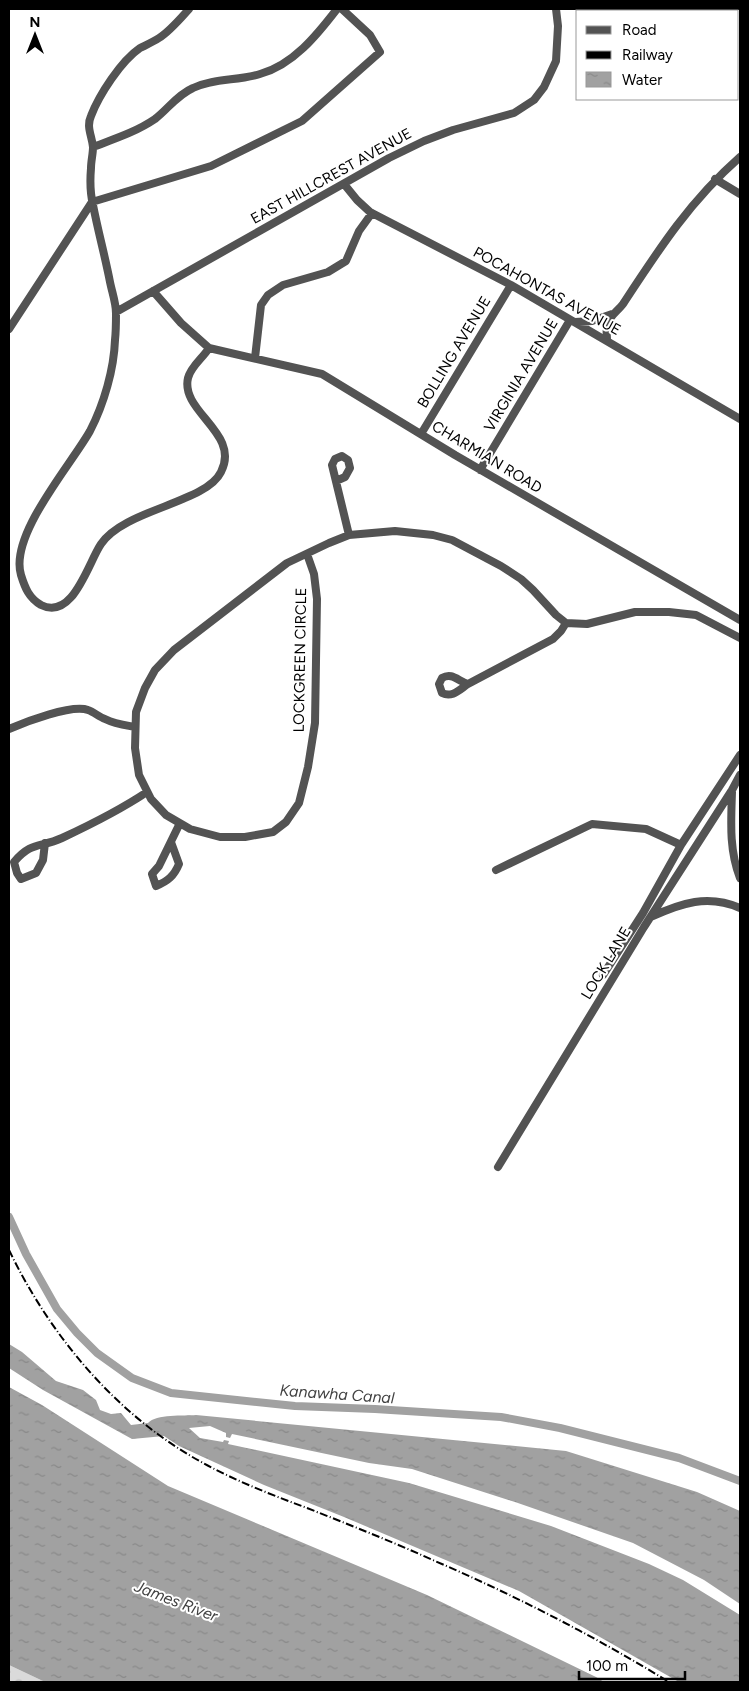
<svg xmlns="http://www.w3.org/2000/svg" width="749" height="1691" font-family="Figtree,sans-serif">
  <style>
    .park { fill: url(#park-crowns) }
    .water { fill: url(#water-ripples) }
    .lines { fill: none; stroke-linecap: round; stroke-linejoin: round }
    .canal { stroke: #a1a1a1; stroke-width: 8 }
    .minor { stroke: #535353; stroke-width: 8 }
    .rail { stroke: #000; stroke-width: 2; stroke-dasharray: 8 2.5 1 2.5; stroke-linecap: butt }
    .labels { text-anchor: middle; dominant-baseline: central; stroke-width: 4; stroke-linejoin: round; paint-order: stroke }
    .street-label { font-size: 15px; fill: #000; stroke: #fff }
    .water-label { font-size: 16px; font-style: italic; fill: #424242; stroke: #fff }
  </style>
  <defs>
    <pattern id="park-crowns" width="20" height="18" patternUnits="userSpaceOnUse" patternTransform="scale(1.25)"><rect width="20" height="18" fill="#dadada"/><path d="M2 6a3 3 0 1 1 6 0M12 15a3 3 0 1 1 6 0" fill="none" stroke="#b9b9b9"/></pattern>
    <pattern id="water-ripples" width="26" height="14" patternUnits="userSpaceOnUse" patternTransform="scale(1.25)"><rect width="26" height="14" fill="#a1a1a1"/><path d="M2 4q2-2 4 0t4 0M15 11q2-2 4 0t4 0" fill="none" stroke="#898989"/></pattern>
  </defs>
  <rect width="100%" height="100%" fill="#fff"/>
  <path class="park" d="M 9,1665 L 45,1682 L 9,1682 Z"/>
  <path class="water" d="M 9,1344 L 22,1352 L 56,1381 L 83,1390 L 96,1400 L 100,1410 L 111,1414 L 121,1413 L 131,1425 L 148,1423 C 156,1414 184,1416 196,1415 L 566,1451 L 697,1492 L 740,1511 L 740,1604 L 704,1580 L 633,1543 L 515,1502 L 412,1469 L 369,1463 L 232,1434 L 230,1438 L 226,1437 L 226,1433 L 210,1426 L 189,1428 L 200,1438 L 223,1442 L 224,1440 L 229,1441 L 228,1444 L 409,1483 L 551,1526 L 649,1564 L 683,1580 L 740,1615 L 740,1682 L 679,1682 L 519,1591 L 344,1517 L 264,1485 L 179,1446 L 164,1436 L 132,1439 L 43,1390 L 9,1368 Z
    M 9,1387 L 42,1405 L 168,1486 L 427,1595 L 596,1677 L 604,1682 L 45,1682 L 9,1665 Z"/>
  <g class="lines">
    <path class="canal" d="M 9,1217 L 26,1254 L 57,1309 L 77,1333 L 97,1353 L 132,1378 L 171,1393 L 295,1406 L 375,1409 L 501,1417 L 560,1428 L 679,1458 L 740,1481"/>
    <path class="minor" d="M 189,9 C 180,19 170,31 159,38 C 153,42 146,45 140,48 C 121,61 99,95 91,116 C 86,127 92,136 93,147 C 93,154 91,161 91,168 C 90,180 90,193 93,205 C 98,231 105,256 110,282 C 112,292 116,303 116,313 C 116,322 116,331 115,340 C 114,369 104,404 90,431 C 71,465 9,535 21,575 C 25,588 29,598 41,605 C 73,621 88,563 101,544 C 125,509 206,503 221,472 C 241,433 180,412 188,378 C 191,366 203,358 209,348
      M 93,147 C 114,139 136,132 155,119 C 168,109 177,95 193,88 C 214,78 238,81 260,74 C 293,65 317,35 337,9
      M 715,179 L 740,194
      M 344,184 L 357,200 L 370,212 L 511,285 L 740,419
      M 92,202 L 211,166 L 302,121 L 380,52 L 370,35 L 342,9
      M 153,291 L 181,323 L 209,348 L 322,374 L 455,455 L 740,620
      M 116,312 L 389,158 L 424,141 L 453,130 L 514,113 L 534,100 L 544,87 L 556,61 L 558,26 L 556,9
      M 575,322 L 592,321 L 612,314
      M 9,329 L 92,202
      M 607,340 C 607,335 606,330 607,325 C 609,316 618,311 623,304 C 659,249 690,201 740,157
      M 255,358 L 261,305 L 268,295 L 283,285 L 328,272 L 346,261 L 359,231 L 372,213
      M 421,434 L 511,285
      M 480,470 L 570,320
      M 336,481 L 345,477 L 350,468 L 348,460 L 342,456 L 335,459 L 332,465 L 349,535
      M 307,554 L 314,574 L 317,599 L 315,723 L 308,767 L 299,803 L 286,822 L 273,832 L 245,837 L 220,837 L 190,829 L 166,815 L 151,799 L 139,775 L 135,748 L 136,712 L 145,688 L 155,670 L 174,650 L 287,563 L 329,543 L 349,535 L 395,531 L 433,535 L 452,540 L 501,566 L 521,579 L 533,590 L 556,615 L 566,623 L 587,624 L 635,612 L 669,612 L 696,615 L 740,638
      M 468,684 C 458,681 452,672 442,678 L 439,684 L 442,693 C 452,698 459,690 468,684 L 553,639 L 561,631 L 566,623
      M 9,729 C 25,722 72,704 88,710 C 94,712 99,717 105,719 C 115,724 124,725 135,727
      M 732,792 C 731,822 729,850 740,878
      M 171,842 L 179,864 C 174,876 168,881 156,886 L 152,874 L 159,866 L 180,823
      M 45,843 L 43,860 L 36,873 L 21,879 L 17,873 L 14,862 C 32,841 40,848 62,838 C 92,824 120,810 147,792
      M 496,870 L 592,824 L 646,829 L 681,845
      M 651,917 C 681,903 708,894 740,908
      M 603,975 L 643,913 L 681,845 L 740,755
      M 498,1167 L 644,927 L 732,790 L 740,775"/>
    <path class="rail" d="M 9,1250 C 51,1337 117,1416 203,1463 C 236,1481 272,1495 307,1508 C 350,1525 393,1542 435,1561 C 516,1596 594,1636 669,1682"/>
  </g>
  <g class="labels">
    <g class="street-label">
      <text transform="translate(331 176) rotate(-29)">EAST HILLCREST AVENUE</text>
      <text transform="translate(547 291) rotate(29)">POCAHONTAS AVENUE</text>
      <text transform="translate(454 352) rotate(-59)">BOLLING AVENUE</text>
      <text transform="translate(521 375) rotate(-59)">VIRGINIA AVENUE</text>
      <text transform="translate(487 457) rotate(31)">CHARMIAN ROAD</text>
      <text transform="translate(300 660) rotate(-89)">LOCKGREEN CIRCLE</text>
      <text transform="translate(606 963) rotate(-59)">LOCK LANE</text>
    </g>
    <g class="water-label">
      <text transform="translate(337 1394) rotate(4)">Kanawha Canal</text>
      <text transform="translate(176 1601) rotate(21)">James River</text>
    </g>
  </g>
  <rect width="749" height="1691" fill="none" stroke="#000000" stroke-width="20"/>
  <rect x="576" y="10" width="162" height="90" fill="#ffffff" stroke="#999999"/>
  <rect x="586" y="26" width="25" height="8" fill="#535353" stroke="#999999"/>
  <text x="622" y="35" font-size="15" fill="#000000">Road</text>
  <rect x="586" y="51" width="25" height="8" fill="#000000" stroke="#999999"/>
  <text x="622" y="60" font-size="15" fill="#000000">Railway</text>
  <rect x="586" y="72" width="25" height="15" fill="url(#water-ripples)" stroke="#999999"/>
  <text x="622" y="85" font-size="15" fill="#000000">Water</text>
  <g transform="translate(35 35)" stroke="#ffffff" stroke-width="4" paint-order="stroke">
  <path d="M0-4L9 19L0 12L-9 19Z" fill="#000000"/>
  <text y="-8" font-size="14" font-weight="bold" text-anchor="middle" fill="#000000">N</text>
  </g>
  <path d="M579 1671v8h106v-8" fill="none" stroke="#000000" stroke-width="2.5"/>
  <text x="586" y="1671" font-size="15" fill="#000000" stroke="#ffffff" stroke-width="4" paint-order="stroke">100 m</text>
</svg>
